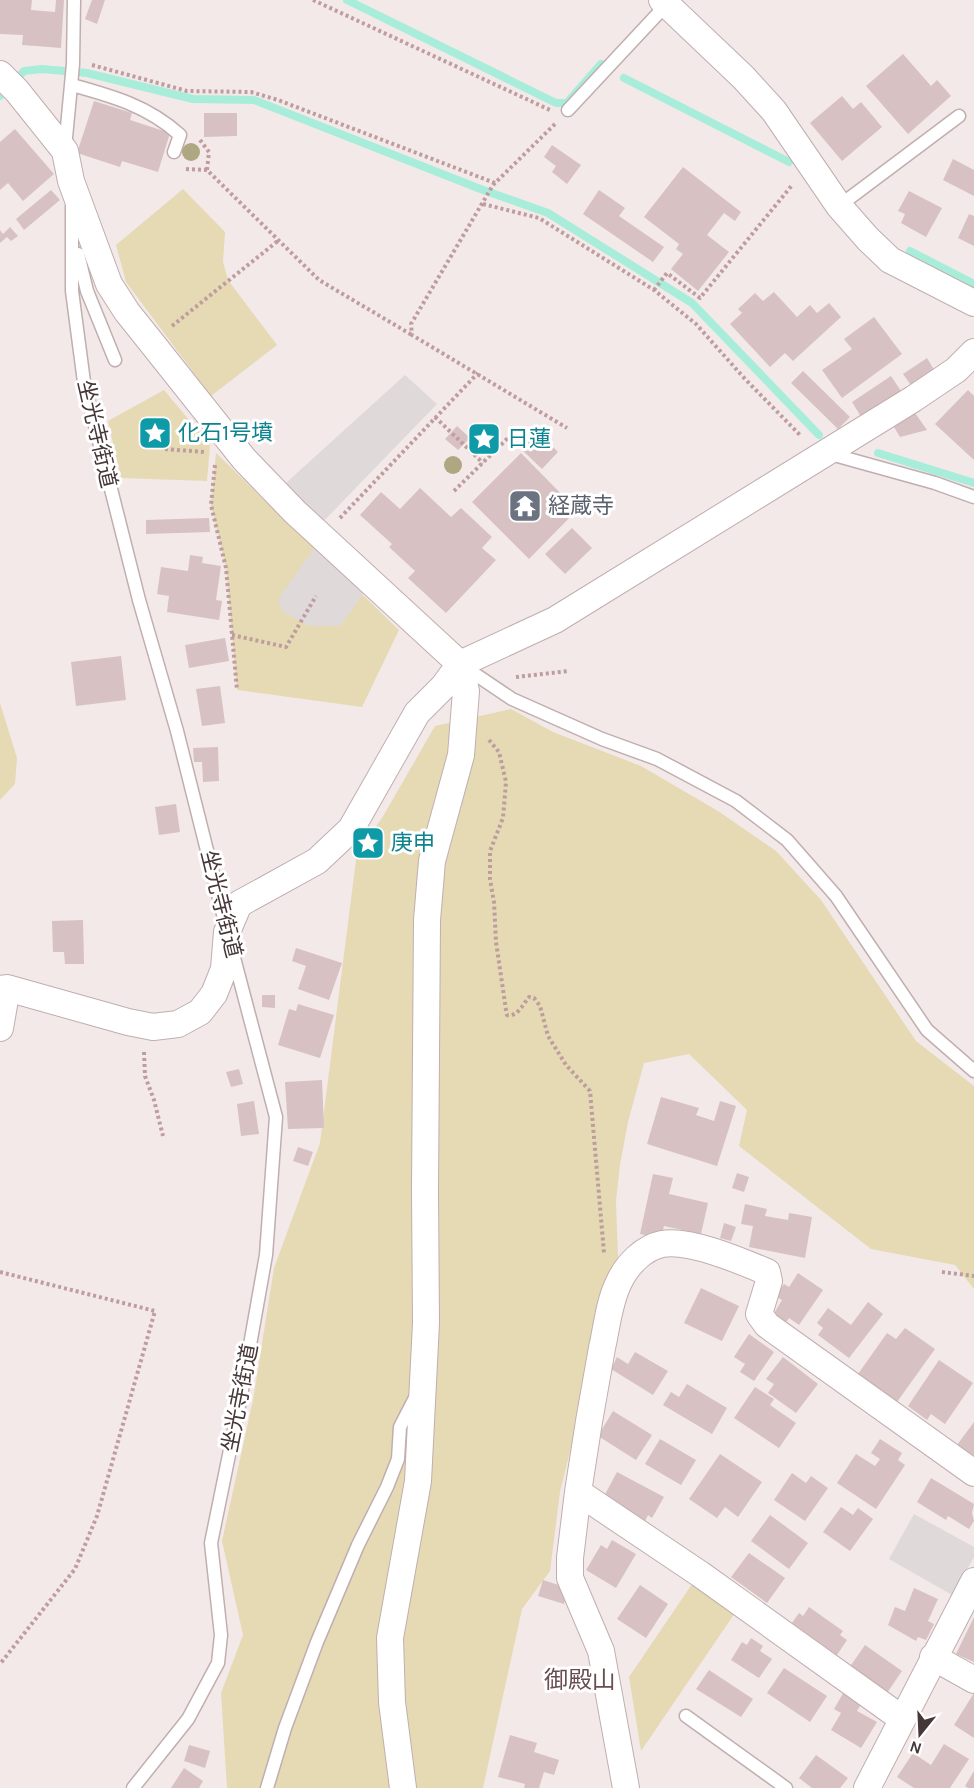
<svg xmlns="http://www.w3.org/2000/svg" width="974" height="1788" font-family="Karla,'Noto Sans JP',sans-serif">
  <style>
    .green { fill: #e5dab4 }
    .parking { fill: #dfd9d9 }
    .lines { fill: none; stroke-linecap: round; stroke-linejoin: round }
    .stream { stroke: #a8edda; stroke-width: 8 }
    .building { fill: #d7c1c3 }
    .lane-casing { stroke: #c1aeaf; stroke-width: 15 }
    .street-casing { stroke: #c1aeaf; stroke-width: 28 }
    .path { stroke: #bf9d9f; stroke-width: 4; stroke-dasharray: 3 3; stroke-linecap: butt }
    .lane { stroke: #fff; stroke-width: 12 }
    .street { stroke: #fff; stroke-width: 26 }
    .tree { fill: #aea782 }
    .labels { text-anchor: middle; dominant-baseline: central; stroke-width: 6; stroke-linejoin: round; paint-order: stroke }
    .culture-label { font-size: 22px; fill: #0d838f; stroke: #fff; text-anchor: start }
    .street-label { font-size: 22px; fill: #463739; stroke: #fff }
    .worship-label { font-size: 22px; fill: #5b616d; stroke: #fff; text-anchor: start }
    .neighbourhood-label { font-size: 24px; fill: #694f51; stroke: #fff }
  </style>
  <rect width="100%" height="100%" fill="#f3e9e9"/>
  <path class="green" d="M 183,189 L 225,232 L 223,262 L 228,280 L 277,345 L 211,396 L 126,282 L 116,245 Z
    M 164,390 L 210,445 L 207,481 L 121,478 L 108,421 Z
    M 216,453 L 399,630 L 362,707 L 237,690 L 226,568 L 211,505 Z
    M 0,703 L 17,758 L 15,784 L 0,800 Z
    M 511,709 L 553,732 L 641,766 L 718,811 L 776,851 L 821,900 L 916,1041 L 974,1086 L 974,1289 L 955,1265 L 871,1249 L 739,1146 L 747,1110 L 689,1054 L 644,1063 L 628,1122 L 620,1165 L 616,1201 L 618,1258 L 560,1492 L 550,1571 L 522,1609 L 483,1788 L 227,1788 L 221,1693 L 243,1635 L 222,1541 L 253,1400 L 274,1268 L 320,1143 L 357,852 L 382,818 L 435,726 Z
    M 692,1584 L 735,1613 L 641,1751 L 629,1677 Z"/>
  <path class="parking" d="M 405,375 L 437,404 L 314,531 L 276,492 Z
    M 321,539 L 371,583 L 340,626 L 308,626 L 282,611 L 278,599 Z
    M 914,1514 L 974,1547 L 974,1557 L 952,1595 L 889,1559 Z"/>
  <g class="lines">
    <path class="stream" d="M 347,0 L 556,103 L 567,103 L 601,64
      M 624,78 L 789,162
      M 0,96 L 24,71 L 42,69 L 87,73 L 193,99 L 254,100 L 483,190 L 548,213 L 692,303 L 819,435
      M 910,251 L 974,284
      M 878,453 L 974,483"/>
  </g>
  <path class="building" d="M 0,0 L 32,0 L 31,10 L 55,12 L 56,0 L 64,0 L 61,48 L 22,45 L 23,35 L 0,34 Z
    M 92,0 L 105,0 L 97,24 L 85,19 Z
    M 903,54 L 931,86 L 937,80 L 951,96 L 908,134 L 866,86 Z
    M 842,96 L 853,109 L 861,102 L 882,127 L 842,161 L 810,123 Z
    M 94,101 L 132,113 L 130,120 L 170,133 L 158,172 L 122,161 L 120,167 L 77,153 Z
    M 204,113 L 237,113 L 237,136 L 204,137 Z
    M 15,129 L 54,174 L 23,201 L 8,183 L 0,190 L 0,142 Z
    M 552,145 L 581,165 L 567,184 L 552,172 L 556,166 L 544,157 Z
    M 953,159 L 974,170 L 974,196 L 943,180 Z
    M 683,167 L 741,212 L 735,221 L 724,213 L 707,235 L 729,252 L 698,291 L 671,269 L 683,254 L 676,249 L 679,244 L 644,217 Z
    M 51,190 L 60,200 L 24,230 L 16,219 Z
    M 599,190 L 625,208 L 619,216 L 664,247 L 653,262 L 583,214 Z
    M 909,191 L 942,208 L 926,237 L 901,223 L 905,214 L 898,211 Z
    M 969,214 L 974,216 L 974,246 L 958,238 Z
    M 10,227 L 18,236 L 11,241 L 7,237 L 0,243 L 0,230 L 3,234 Z
    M 774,292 L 797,317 L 810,305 L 817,313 L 829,303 L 841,317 L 793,361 L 785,353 L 770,367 L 730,324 L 742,313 L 738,309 L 755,293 L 763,301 Z
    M 874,317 L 902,354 L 842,398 L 822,370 L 852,349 L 844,339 Z
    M 927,358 L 936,373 L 913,388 L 903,374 Z
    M 803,371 L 850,417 L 838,429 L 791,383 Z
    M 891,376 L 903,394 L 863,420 L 852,402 Z
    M 968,390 L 974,396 L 974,460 L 935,424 Z
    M 915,413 L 927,430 L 900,437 L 894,427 Z
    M 457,426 L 470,438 L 458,450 L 445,439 Z
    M 535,429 L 558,452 L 542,469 L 518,446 Z
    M 521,453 L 577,510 L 529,559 L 472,502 Z
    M 420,488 L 451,517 L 461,508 L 492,537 L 482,548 L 496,560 L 446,613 L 408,578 L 415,571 L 389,547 L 392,544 L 360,515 L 381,492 L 400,509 Z
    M 209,518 L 210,532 L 146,534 L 146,520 Z
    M 572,528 L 592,548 L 565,574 L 545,554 Z
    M 190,555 L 203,557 L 202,563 L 221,566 L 216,600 L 222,601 L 219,620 L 167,612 L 169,596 L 157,594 L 161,567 L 188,571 Z
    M 225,638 L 229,661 L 189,668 L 185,645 Z
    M 121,656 L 126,700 L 76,706 L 71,662 Z
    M 220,686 L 225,723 L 202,726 L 196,689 Z
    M 218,747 L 219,781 L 203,782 L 202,762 L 194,762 L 193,748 Z
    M 176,804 L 180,832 L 159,835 L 155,807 Z
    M 83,920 L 84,964 L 65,964 L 64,952 L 53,952 L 52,921 Z
    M 296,948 L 342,963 L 329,1000 L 298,989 L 306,966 L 292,961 Z
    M 262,995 L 275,995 L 275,1008 L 262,1007 Z
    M 298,1004 L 334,1015 L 320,1058 L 278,1045 L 289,1009 L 296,1011 Z
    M 239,1069 L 243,1084 L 231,1087 L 226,1072 Z
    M 322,1080 L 324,1128 L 288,1129 L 285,1082 Z
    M 661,1097 L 699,1108 L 696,1115 L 714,1121 L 720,1101 L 736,1106 L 717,1166 L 647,1144 Z
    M 254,1101 L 259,1134 L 241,1136 L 237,1104 Z
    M 298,1147 L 313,1152 L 308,1166 L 293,1161 Z
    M 737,1173 L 749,1177 L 744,1192 L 732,1188 Z
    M 653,1174 L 673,1178 L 669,1194 L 708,1203 L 701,1234 L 664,1226 L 661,1238 L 640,1234 Z
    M 745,1204 L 767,1209 L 765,1216 L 788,1220 L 789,1213 L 812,1217 L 805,1258 L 749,1247 L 753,1226 L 741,1224 Z
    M 724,1223 L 736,1227 L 731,1241 L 720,1238 Z
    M 798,1273 L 823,1290 L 799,1325 L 789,1318 L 785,1324 L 773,1315 L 782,1300 L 775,1296 L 784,1284 L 789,1287 Z
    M 701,1288 L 739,1306 L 722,1341 L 684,1323 Z
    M 868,1302 L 883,1314 L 849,1358 L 818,1335 L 823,1328 L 817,1323 L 828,1308 L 851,1325 Z
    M 905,1328 L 935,1349 L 897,1402 L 858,1374 L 887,1333 L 896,1339 Z
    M 749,1334 L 774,1352 L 754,1381 L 740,1372 L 745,1364 L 734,1357 Z
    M 635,1352 L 668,1371 L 653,1395 L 611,1369 L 617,1357 L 628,1364 Z
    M 783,1357 L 818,1384 L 796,1413 L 768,1393 L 774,1384 L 766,1379 Z
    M 939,1360 L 973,1383 L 945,1424 L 931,1414 L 927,1420 L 908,1406 Z
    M 687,1384 L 727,1408 L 712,1434 L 663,1405 L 671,1392 L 679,1397 Z
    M 755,1387 L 774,1399 L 770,1405 L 796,1423 L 779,1448 L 734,1418 Z
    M 613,1411 L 652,1435 L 636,1460 L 598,1436 Z
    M 974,1422 L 974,1458 L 957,1445 Z
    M 660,1439 L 696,1460 L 681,1485 L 645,1464 Z
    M 880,1439 L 902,1453 L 898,1460 L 905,1465 L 876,1509 L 837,1483 L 856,1454 L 875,1466 L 880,1459 L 871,1453 Z
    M 720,1454 L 762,1482 L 738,1517 L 725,1507 L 717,1518 L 689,1499 Z
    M 617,1472 L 664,1497 L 652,1518 L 648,1515 L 644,1523 L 602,1500 Z
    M 792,1473 L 806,1483 L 811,1476 L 828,1488 L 805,1521 L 774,1500 Z
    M 931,1478 L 974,1504 L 972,1513 L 974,1521 L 969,1529 L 948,1516 L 946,1520 L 917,1502 Z
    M 841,1507 L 853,1515 L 858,1508 L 873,1519 L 850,1551 L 823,1532 Z
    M 770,1515 L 808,1543 L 789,1569 L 751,1541 Z
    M 612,1540 L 636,1554 L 616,1588 L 586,1570 L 601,1545 L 607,1549 Z
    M 749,1553 L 785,1578 L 767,1603 L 731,1577 Z
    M 543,1580 L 568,1588 L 564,1604 L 538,1596 Z
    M 640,1585 L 668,1604 L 646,1638 L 617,1619 Z
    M 914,1588 L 938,1599 L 928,1621 L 934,1624 L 926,1640 L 918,1637 L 916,1641 L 888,1625 L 895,1607 L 905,1611 Z
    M 809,1607 L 843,1631 L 840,1635 L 847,1640 L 837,1655 L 792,1623 L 799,1613 L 803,1616 Z
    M 974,1617 L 974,1662 L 956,1654 Z
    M 751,1638 L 763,1646 L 760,1651 L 772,1659 L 759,1678 L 731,1660 L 742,1642 L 747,1645 Z
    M 865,1645 L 902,1671 L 887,1693 L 849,1668 Z
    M 784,1668 L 827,1696 L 810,1722 L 767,1693 Z
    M 709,1670 L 753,1699 L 741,1717 L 696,1689 Z
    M 845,1690 L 863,1701 L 857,1711 L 877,1722 L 861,1748 L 831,1730 L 841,1713 L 834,1709 Z
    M 974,1693 L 974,1738 L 954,1725 Z
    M 510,1735 L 537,1743 L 534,1752 L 559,1760 L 554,1775 L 544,1772 L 539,1788 L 524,1788 L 525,1784 L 498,1777 Z
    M 944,1744 L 969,1759 L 950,1788 L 914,1788 L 897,1777 L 913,1753 L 931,1765 Z
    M 189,1745 L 210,1751 L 205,1768 L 184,1761 Z
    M 816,1755 L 848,1778 L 840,1788 L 812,1788 L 799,1778 Z
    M 184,1768 L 203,1781 L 199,1788 L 171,1788 Z
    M 974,1771 L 974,1788 L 968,1788 L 965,1786 Z"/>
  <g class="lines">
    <defs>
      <path id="lane" d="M 72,85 C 112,96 148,106 180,135 L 174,152
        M 568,110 L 667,4
        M 65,148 L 73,64 L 74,0
        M 72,206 L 72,291 L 84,382 L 139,600 L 177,731 L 226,926
        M 839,206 L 959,116
        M 78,254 L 87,291 L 115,360
        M 827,453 L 935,483 L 974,497
        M 463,666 L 512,699 L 602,739 L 657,759 L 736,801 L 787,840 L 836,896 L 927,1030 L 974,1071
        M 686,1716 L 786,1788
        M 133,1788 L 188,1719 L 218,1663 L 221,1635 L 211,1543 L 240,1401 L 266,1255 L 276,1117 L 233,954
        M 267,1788 L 285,1728 L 317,1642 L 358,1545 L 387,1487 L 398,1459 L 400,1427 L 416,1396"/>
      <path id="street" d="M 662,0 L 743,77 L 774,111 L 839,206 L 868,239 L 890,260 L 974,303
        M 0,74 L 17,91 L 65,151 L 71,181 L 109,284 L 127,312 L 151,342 L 244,459 L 295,512 L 460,664 L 466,691 L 461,755 L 432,861 L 427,920 L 425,1190 L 426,1323 L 418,1481 L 390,1638 L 392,1702 L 403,1788
        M 0,989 L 7,988 L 128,1022 L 153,1027 L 178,1024 L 200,1012 L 214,994 L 224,969 L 227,932 L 239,904 L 317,861 L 351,829 L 417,713 L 443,687 L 460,664 L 555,620 L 913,399 L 956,370 L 974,352
        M 0,1028 L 7,988
        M 578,1492 L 570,1558 L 570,1578 L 601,1651 L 626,1788
        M 933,1657 L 974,1680
        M 901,1718 L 700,1574 L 578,1492 C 585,1444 593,1396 602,1348 C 607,1326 609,1302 619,1282 C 627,1265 643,1248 662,1244 C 690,1239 741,1261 767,1272 L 769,1281 L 759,1314 L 767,1325 L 974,1473
        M 867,1788 L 974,1581"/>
    </defs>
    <use href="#lane" class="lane-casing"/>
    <use href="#street" class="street-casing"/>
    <path class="path" d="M 313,0 L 550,110
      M 92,65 L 187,91 L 251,92 L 278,100 L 495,183
      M 555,124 L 493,185 L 411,324 L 412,335 L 567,428
      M 200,140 L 209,152 L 207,170
      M 186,169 L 207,170 L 319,280 L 412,335
      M 483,204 L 539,218 L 654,290 L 696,324 L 745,379 L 801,436
      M 654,290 L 667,273 L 700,298 L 793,184
      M 172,326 L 279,240
      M 435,417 L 483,463
      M 165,449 L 204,452
      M 215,465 L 211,505 L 226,568 L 237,690
      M 454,491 L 518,428
      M 340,518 L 478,373
      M 232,635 L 286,647 L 316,596
      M 516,677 L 569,671
      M 489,740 L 499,752 L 506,782 L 503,818 L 490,851 L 490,879 L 494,902 L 496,942 L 506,1010 L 507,1015 C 518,1017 523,1004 529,997 L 534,998 L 540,1006 L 548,1036 L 566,1065 L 590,1091 L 604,1253
      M 144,1052 L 145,1076 L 154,1100 L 163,1136
      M 0,1272 L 155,1311 L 97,1516 L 75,1569 L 0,1664
      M 942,1272 L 974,1276"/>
    <use href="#lane" class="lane"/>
    <use href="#street" class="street"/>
  </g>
  <g class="tree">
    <circle cx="191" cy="152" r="9"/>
    <circle cx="453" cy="465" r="9"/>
  </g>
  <defs>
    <symbol id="sight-square" viewBox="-11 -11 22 22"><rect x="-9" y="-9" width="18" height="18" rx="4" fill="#0f9aa8" stroke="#fff"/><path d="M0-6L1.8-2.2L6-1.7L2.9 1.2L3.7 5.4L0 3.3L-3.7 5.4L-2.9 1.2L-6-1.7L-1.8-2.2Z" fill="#fff"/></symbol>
    <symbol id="temple-square" viewBox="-11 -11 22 22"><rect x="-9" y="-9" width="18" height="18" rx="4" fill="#6b7280" stroke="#fff"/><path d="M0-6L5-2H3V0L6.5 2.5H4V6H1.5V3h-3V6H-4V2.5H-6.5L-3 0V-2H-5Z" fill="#fff"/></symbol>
  </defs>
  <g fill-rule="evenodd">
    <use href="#sight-square" x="136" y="414" width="38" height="38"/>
    <use href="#sight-square" x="465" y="420" width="38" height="38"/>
    <use href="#temple-square" x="506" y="487" width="38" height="38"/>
    <use href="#sight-square" x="349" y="824" width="38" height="38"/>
  </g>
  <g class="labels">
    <g class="culture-label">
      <text x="178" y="433">化石1号墳</text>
      <text x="507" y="439">日蓮</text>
      <text x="391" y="843">庚申</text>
    </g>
    <g class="street-label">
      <text transform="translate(97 434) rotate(77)">坐光寺街道</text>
      <text transform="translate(221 904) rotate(76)">坐光寺街道</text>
      <text transform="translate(240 1398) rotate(-79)">坐光寺街道</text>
    </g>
    <g class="worship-label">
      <text x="548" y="506">経蔵寺</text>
    </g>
    <g class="neighbourhood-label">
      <text x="580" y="1680">御殿山</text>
    </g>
  </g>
  <g transform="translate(920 1734) rotate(198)" stroke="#ffffff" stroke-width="4.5" paint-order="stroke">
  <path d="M0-4.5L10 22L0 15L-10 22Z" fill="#463739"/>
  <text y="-9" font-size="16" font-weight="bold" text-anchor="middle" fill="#463739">N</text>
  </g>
</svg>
